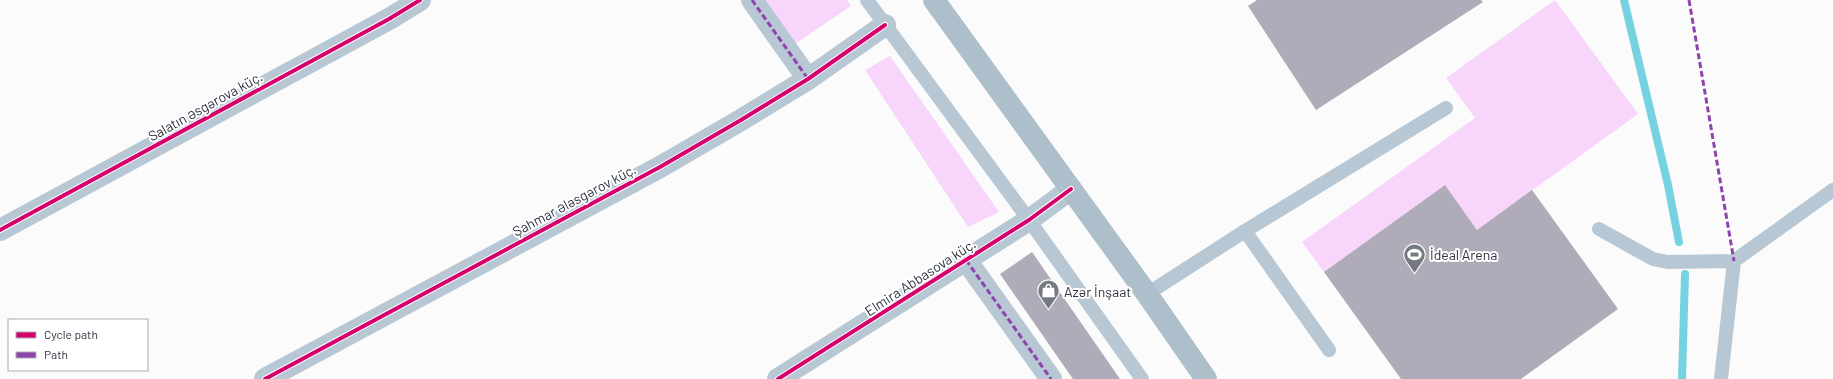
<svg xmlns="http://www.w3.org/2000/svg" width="1833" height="379" font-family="Barlow,sans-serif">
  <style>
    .green { fill: #f8d5fa }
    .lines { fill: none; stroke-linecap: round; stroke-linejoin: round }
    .stream { stroke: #75d2e1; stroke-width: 8 }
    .building { fill: #b0abb9 }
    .lane { stroke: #b7c7d3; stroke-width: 14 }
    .street { stroke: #b7c7d3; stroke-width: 22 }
    .primary { stroke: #adbfca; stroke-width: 22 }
    .quiet { stroke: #8e44ad; stroke-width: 3; stroke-dasharray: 6 3; stroke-linecap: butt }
    .cycleway-casing { stroke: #fff; stroke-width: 6 }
    .cycleway { stroke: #d6006c; stroke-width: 4 }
    .labels { text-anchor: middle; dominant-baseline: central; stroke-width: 4; stroke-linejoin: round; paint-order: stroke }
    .street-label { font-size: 14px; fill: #2d3340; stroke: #fff }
    .poi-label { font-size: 14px; fill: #2d3340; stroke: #fff; text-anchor: start }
  </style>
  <rect width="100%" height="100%" fill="#fbfbfb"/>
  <path class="green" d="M 763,0 L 847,0 L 851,6 L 795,44 Z
    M 1555,0 L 1638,114 L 1477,230 L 1445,185 L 1324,272 L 1302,242 L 1475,118 L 1446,78 Z
    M 890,56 L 999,212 L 968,227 L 865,70 Z"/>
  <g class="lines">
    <path class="stream" d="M 1624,0 L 1668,185 L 1679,242
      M 1682,379 L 1685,274"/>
  </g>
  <path class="building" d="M 1257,0 L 1481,0 L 1483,2 L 1316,110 L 1248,6 Z
    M 1445,185 L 1477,230 L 1532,190 L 1618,309 L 1521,379 L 1401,379 L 1324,272 Z
    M 1032,252 L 1120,379 L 1073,379 L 1000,274 Z"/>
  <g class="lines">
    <path class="lane" d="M 867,0 L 1029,220 L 1142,379
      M 1599,229 L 1653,259 L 1668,262 L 1734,261
      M 1245,231 L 1329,350
      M 1147,294 L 1245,231 L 1446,108
      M 1721,379 L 1734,261 L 1833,190"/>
    <path class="street" d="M 752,0 L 808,79
      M 0,230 L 389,19 L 420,0
      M 966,260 L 1051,379
      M 265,379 L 660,167 L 741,120 L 808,79 L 885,25
      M 778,379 L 1029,220 L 1071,189"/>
    <path class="primary" d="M 934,0 L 1147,294 L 1206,379"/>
    <path class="quiet" d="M 752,0 L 808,79
      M 1689,0 L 1734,261
      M 966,260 L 1051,379"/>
    <defs>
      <path id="cycleway" d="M 0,230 L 389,19 L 420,0
        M 265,379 L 660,167 L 741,120 L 808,79 L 885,25
        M 778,379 L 1029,220 L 1071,189"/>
    </defs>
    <use href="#cycleway" class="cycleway-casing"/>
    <use href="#cycleway" class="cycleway"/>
  </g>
  <defs>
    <symbol id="stadium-pin" viewBox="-11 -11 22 30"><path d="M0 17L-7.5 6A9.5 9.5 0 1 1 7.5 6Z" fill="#757981" stroke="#fff"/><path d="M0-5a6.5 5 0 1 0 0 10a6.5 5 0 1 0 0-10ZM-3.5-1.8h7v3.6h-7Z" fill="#fff"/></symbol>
    <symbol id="shop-pin" viewBox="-11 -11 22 30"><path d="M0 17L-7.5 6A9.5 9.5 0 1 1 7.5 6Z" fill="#757981" stroke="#fff"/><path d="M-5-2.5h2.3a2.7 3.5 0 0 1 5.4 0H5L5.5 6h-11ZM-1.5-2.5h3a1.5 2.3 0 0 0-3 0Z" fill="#fff"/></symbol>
  </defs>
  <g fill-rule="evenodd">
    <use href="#stadium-pin" x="1402" y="242" width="25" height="34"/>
    <use href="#shop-pin" x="1036" y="278" width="25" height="34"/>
  </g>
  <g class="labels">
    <g class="street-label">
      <text transform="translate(205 106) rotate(-29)">Salatın Əsgərova küç.</text>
      <text transform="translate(574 200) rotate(-28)">Şahmar Ələsgərov küç.</text>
      <text transform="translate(920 277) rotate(-33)">Elmira Abbasova küç.</text>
    </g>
    <g class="poi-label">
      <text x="1430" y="254">İdeal Arena</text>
      <text x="1064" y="291">Azər İnşaat</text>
    </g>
  </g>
  <rect x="8" y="319" width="140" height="52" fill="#ffffff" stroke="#abadb3"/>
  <rect x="16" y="332" width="20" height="6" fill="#d6006c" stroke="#abadb3"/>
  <text x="44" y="339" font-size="12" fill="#2d3340">Cycle path</text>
  <rect x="16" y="352" width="20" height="6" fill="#8e44ad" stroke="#abadb3"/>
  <text x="44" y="359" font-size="12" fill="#2d3340">Path</text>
</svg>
